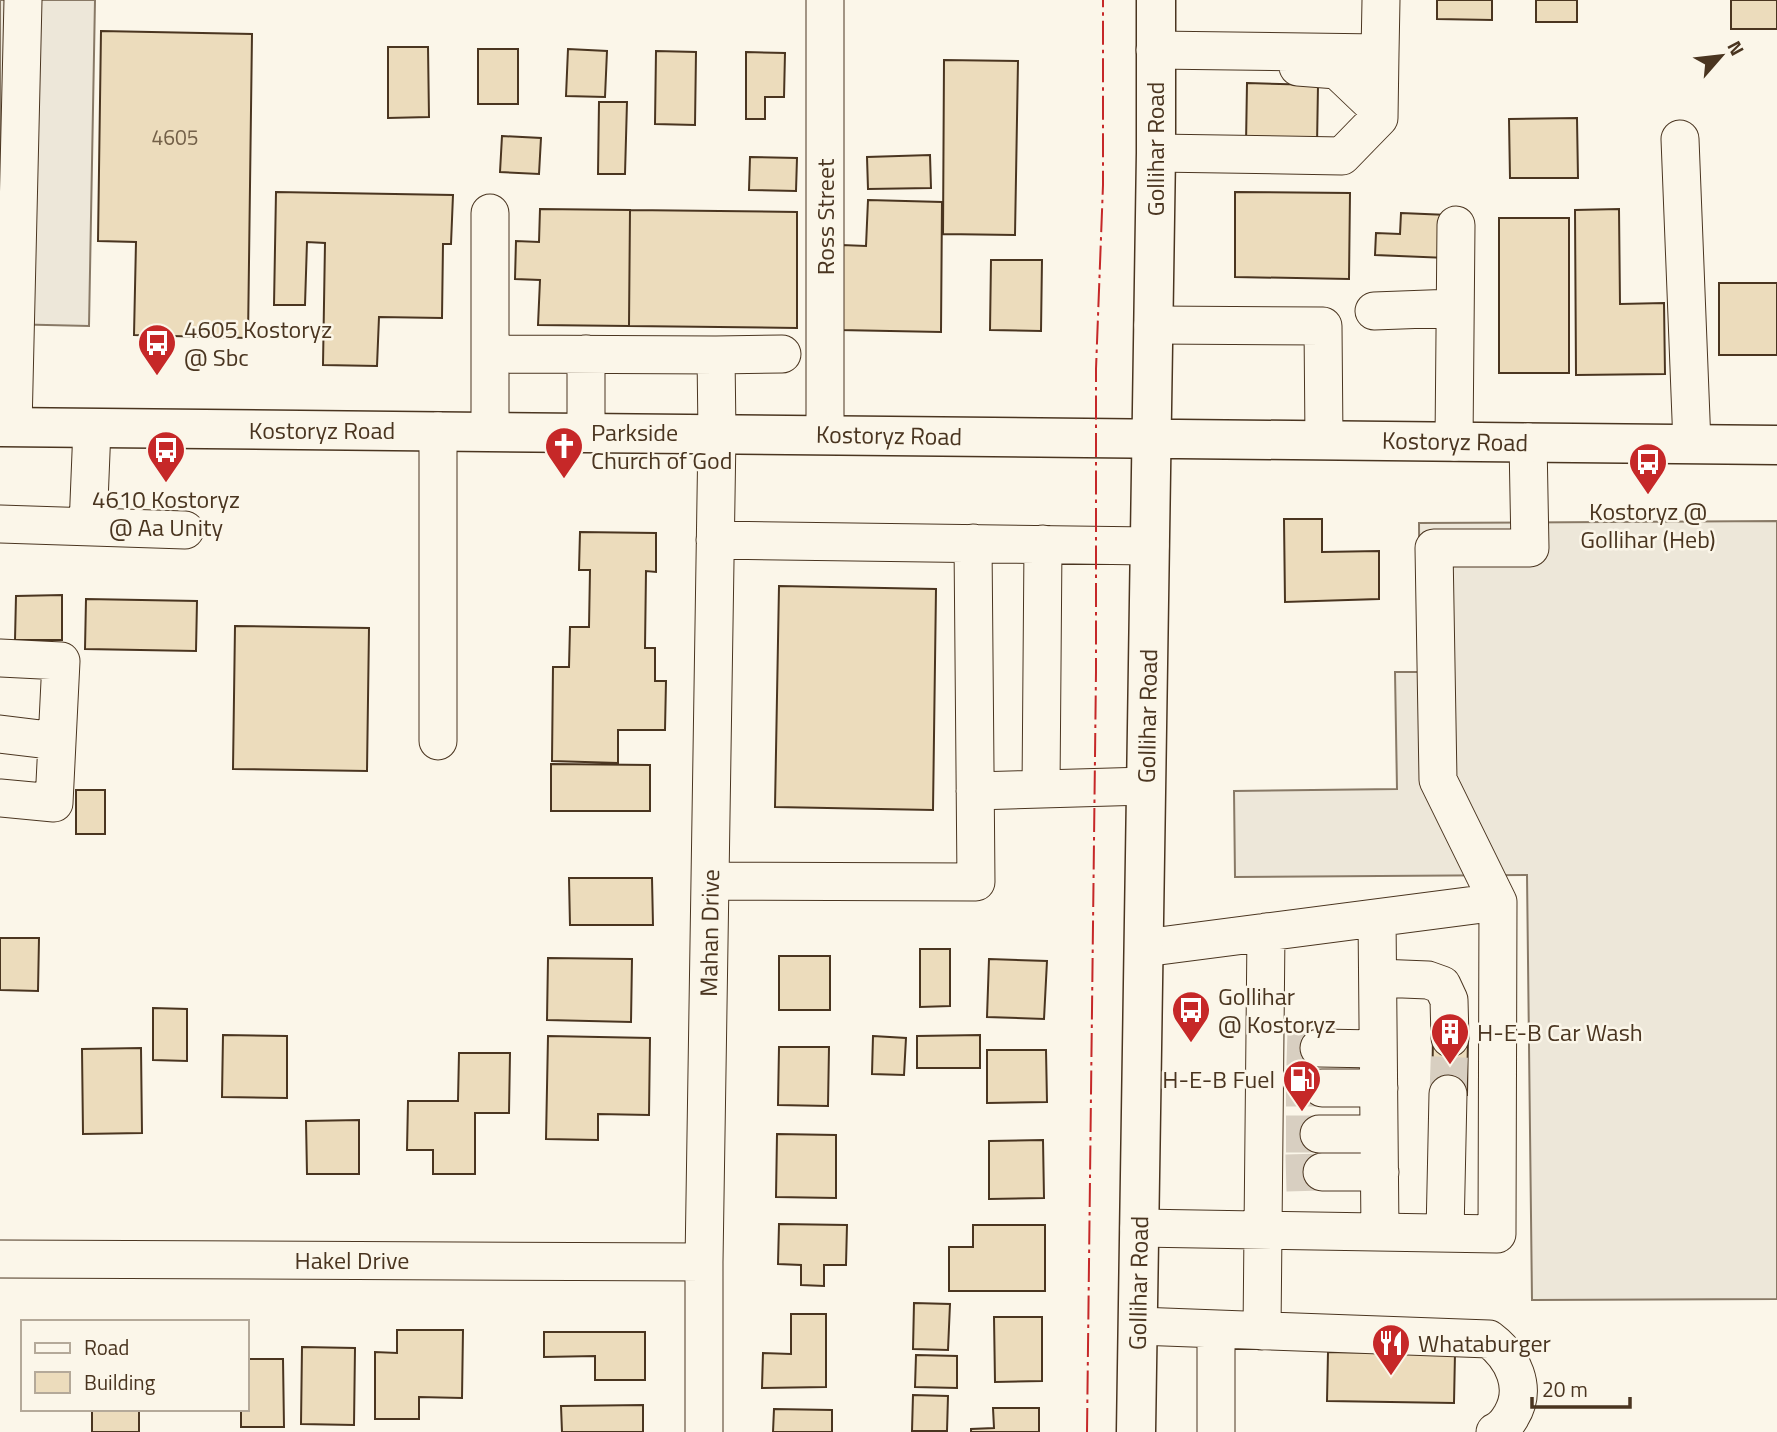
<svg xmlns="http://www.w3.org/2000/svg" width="1777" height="1432" font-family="'Titillium Web',sans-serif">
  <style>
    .parking { fill: #ede7d9; stroke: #887966; stroke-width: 2 }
    .building { fill: #ecdcbc; stroke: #4a3520; stroke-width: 2 }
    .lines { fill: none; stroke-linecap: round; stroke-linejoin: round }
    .minor-tunnel { stroke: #d8cfc1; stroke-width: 37; stroke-dasharray: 37 18; stroke-linecap: butt }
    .minor-casing { stroke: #4a3520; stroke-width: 39 }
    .major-casing { stroke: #4a3520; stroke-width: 41 }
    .minor { stroke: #fbf6e9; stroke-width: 37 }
    .major { stroke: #fbf6e9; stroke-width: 38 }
    .power { stroke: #c62828; stroke-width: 2; stroke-dasharray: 24 5 3.5 5; stroke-linecap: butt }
    .labels { text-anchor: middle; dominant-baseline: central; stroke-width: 5; stroke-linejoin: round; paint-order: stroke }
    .number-label { font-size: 21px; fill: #725f47 }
    .street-label { font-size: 24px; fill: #4a3520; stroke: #fbf6e9 }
    .poi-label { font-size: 24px; fill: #4a3520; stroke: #fbf6e9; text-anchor: start }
  </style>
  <rect width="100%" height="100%" fill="#fbf6e9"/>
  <path class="parking" d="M 0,0 L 95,0 L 89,326 L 4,324 L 0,283 Z
    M 1777,521 L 1777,1299 L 1532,1300 L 1527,875 L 1235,877 L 1234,791 L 1397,789 L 1395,672 L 1420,672 L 1419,523 Z"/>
  <path class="building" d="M 1437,0 L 1492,0 L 1492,20 L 1437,19 Z
    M 1536,0 L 1577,0 L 1577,22 L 1536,22 Z
    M 1731,0 L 1777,0 L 1777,29 L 1731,29 Z
    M 101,31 L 252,34 L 248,338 L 134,335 L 136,242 L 98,241 Z
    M 388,47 L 428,47 L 429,117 L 388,118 Z
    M 478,49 L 518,49 L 518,104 L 478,104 Z
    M 568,49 L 607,51 L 605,97 L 566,96 Z
    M 656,51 L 696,52 L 695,125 L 655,124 Z
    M 746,52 L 785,53 L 784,97 L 765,97 L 765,119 L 746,119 Z
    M 944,60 L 1018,61 L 1015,235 L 943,234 Z
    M 1247,83 L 1318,85 L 1317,146 L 1246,144 Z
    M 599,102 L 627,102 L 625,174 L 598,174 Z
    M 1577,118 L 1578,178 L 1510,178 L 1509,119 Z
    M 502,136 L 541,138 L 539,174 L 500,172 Z
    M 930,155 L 931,188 L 868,189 L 867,157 Z
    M 750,157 L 797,158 L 796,191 L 749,190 Z
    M 276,192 L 453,195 L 451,244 L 443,244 L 442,318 L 379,317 L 377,366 L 323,365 L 325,243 L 307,242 L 305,305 L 274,305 Z
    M 1235,192 L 1350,193 L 1349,279 L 1235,277 Z
    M 868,200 L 942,202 L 941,332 L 839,330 L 842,245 L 866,246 Z
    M 540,209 L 630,210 L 629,326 L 538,325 L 540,280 L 515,279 L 516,241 L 539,242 Z
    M 1619,209 L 1620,304 L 1664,303 L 1665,374 L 1576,375 L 1575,210 Z
    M 630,210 L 797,212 L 797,328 L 629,326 Z
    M 1401,213 L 1448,215 L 1447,258 L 1375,255 L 1376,233 L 1400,234 Z
    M 1499,218 L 1569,218 L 1569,373 L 1499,373 Z
    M 991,260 L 1042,260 L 1041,331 L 990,330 Z
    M 1719,283 L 1777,283 L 1777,355 L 1719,355 Z
    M 1284,519 L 1322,519 L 1322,552 L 1379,551 L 1379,599 L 1285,602 Z
    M 580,532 L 656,533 L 656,572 L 646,571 L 645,648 L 655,648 L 655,681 L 666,681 L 665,730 L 618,730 L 618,763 L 552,761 L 553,667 L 569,667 L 570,627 L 589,627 L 590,570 L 579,570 Z
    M 779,586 L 936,589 L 933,810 L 775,807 Z
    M 62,595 L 62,640 L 15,640 L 16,596 Z
    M 86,599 L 197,601 L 196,651 L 85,649 Z
    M 235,626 L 369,628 L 367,771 L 233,769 Z
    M 551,764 L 650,765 L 650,811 L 551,811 Z
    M 76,790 L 105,790 L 105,834 L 76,834 Z
    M 569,878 L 652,878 L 653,925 L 570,925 Z
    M 0,938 L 39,938 L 38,991 L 0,990 Z
    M 920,949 L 950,949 L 950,1006 L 920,1007 Z
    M 779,956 L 830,956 L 830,1010 L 779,1010 Z
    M 548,958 L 632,959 L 631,1022 L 547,1020 Z
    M 989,959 L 1047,961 L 1044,1019 L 987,1017 Z
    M 153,1008 L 187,1009 L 187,1061 L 153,1060 Z
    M 223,1035 L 287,1036 L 287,1098 L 222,1097 Z
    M 980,1035 L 980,1068 L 917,1068 L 917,1036 Z
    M 548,1036 L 650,1038 L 649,1115 L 598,1114 L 598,1140 L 546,1139 Z
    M 873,1036 L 906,1038 L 904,1075 L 872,1074 Z
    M 1433,1038 L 1468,1038 L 1467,1095 L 1432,1094 Z
    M 779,1047 L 829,1047 L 828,1106 L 778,1105 Z
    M 141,1048 L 142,1133 L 83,1134 L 82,1049 Z
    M 987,1050 L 1046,1050 L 1047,1102 L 987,1103 Z
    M 459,1053 L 510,1053 L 509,1113 L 475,1113 L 475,1174 L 433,1174 L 433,1150 L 407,1150 L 408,1101 L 458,1101 Z
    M 359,1120 L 359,1174 L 307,1174 L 306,1121 Z
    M 777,1134 L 836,1135 L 836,1198 L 776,1197 Z
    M 1043,1140 L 1044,1198 L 989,1199 L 989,1141 Z
    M 779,1224 L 847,1225 L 846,1265 L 824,1265 L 824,1286 L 801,1285 L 801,1265 L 778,1264 Z
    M 973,1225 L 1045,1225 L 1045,1291 L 949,1291 L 949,1247 L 973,1247 Z
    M 914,1303 L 950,1304 L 948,1350 L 913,1349 Z
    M 791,1314 L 826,1314 L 826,1387 L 762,1388 L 763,1353 L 791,1354 Z
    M 994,1317 L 1042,1317 L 1042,1381 L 995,1382 Z
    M 397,1330 L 463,1330 L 462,1398 L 419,1397 L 419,1419 L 375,1419 L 375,1352 L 397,1353 Z
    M 544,1332 L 645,1332 L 645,1380 L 595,1380 L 595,1356 L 544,1357 Z
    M 302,1347 L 355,1348 L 354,1425 L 301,1424 Z
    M 1328,1352 L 1455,1353 L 1454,1403 L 1327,1401 Z
    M 916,1355 L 957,1356 L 957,1388 L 915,1387 Z
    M 247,1359 L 283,1359 L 284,1427 L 241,1427 L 241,1409 L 247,1409 Z
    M 913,1395 L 948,1396 L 947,1431 L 912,1431 Z
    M 643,1405 L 643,1432 L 562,1432 L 561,1406 Z
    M 993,1408 L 1039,1408 L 1039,1432 L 971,1432 L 971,1429 L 994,1428 Z
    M 92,1409 L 139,1409 L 139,1432 L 92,1432 Z
    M 774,1409 L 832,1410 L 832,1432 L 773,1432 Z"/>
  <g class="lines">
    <path class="minor-tunnel" d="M 1287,1047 L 1319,1048
      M 1286,1088 L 1322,1088
      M 1448,1094 L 1450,1038
      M 1286,1134 L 1319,1134
      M 1286,1173 L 1322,1172"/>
    <defs>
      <path id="minor" d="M 825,0 L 825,435
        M 1155,50 L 1380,53 L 1379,118 L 1342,156 L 1156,153
        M 1380,53 L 1381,0
        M 1298,67 L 1337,70 L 1379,110
        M 1680,139 L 1692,444
        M 1374,311 L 1455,308
        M 1153,325 L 1323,326 L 1324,440
        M 490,354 L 716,355 L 717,434 L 704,1262 L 704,1432
        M 586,354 L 586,433
        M 716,355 L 782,354
        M 13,427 L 23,0
        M 438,431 L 438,741
        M 490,432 L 490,213
        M 1454,442 L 1456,225
        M 0,524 L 185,530
        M 88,527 L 92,428
        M 715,540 L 1150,546
        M 0,658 L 61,661 L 54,803 L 0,798
        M 0,734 L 57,741
        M 1041,789 L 1043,544
        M 975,791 L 1146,786
        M 710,881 L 976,882 L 973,543
        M 1377,918 L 1380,1232
        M 1144,948 L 1498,902
        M 1378,978 L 1428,980 L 1442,985 L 1449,1000 L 1450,1038
        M 1319,1048 L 1378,1049
        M 1322,1088 L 1379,1088
        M 1319,1134 L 1379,1134
        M 1322,1172 L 1380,1172
        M 1139,1228 L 1497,1234 L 1498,902 L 1438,780 L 1434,548 L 1530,548 L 1528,442
        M 1445,1233 L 1448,1094
        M 0,1259 L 704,1262
        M 1138,1326 L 1489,1339 C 1513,1357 1528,1388 1511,1416 C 1507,1423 1502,1429 1495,1432
        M 1262,1331 L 1266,932
        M 1216,1432 L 1216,1329"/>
      <path id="major" d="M 0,427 L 1777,445
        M 1136,1432 L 1156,153 L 1156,0"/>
    </defs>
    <use href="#minor" class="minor-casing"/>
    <use href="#major" class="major-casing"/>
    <use href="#minor" class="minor"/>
    <use href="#major" class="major"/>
    <path class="power" d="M 1087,1432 L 1096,672 L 1096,369 L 1103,185 L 1103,0"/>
  </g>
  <defs>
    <symbol id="bus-pin" viewBox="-11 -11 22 30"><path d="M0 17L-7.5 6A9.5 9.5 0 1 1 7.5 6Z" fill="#c62828" stroke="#fbf6e9"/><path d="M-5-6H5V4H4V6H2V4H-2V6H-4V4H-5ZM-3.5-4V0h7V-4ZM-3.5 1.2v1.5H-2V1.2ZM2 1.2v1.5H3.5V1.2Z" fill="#fff"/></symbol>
    <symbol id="church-pin" viewBox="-11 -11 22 30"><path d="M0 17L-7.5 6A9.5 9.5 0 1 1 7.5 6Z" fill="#c62828" stroke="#fbf6e9"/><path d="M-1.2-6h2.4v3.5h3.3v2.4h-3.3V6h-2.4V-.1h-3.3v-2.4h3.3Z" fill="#fff"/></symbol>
    <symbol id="building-pin" viewBox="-11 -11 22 30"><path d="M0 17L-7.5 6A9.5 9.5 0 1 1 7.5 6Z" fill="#c62828" stroke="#fbf6e9"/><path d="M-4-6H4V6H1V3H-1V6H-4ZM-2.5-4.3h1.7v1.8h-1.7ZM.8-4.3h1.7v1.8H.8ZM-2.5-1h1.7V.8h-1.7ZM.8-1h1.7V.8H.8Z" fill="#fff"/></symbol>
    <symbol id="fuel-pin" viewBox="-11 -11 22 30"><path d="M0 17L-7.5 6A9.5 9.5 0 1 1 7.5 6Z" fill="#c62828" stroke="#fbf6e9"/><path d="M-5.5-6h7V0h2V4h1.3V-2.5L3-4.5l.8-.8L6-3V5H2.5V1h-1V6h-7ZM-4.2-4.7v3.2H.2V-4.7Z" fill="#fff"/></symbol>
    <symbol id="restaurant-pin" viewBox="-11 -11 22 30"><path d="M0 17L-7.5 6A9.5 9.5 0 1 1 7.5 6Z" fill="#c62828" stroke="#fbf6e9"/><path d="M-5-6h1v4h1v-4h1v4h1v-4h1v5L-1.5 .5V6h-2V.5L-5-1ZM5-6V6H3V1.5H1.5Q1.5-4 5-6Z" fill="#fff"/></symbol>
  </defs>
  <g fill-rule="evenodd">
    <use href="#bus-pin" x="135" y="321" width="44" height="60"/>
    <use href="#church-pin" x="542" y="424" width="44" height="60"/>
    <use href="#bus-pin" x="144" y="428" width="44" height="60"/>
    <use href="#bus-pin" x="1626" y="440" width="44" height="60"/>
    <use href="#bus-pin" x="1169" y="988" width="44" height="60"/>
    <use href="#building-pin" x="1428" y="1010" width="44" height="60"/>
    <use href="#fuel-pin" x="1280" y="1057" width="44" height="60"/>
    <use href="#restaurant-pin" x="1369" y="1321" width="44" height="60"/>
  </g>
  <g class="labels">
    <g class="number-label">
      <text x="175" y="137">4605</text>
    </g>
    <g class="street-label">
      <text transform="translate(1155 149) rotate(-90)">Gollihar Road</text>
      <text transform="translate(825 217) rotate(-90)">Ross Street</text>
      <text x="322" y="430">Kostoryz Road</text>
      <text transform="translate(889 435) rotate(1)">Kostoryz Road</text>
      <text transform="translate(1455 441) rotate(1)">Kostoryz Road</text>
      <text transform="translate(1147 716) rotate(-89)">Gollihar Road</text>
      <text transform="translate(709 933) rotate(-89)">Mahan Drive</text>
      <text x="352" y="1260">Hakel Drive</text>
      <text transform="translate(1138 1283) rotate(-89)">Gollihar Road</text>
    </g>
    <g class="poi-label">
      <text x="184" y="329">4605 Kostoryz<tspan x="184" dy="28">@ Sbc</tspan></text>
      <text x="591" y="432">Parkside<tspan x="591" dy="28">Church of God</tspan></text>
      <text x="166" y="499" text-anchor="middle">4610 Kostoryz<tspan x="166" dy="28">@ Aa Unity</tspan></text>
      <text x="1648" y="511" text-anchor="middle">Kostoryz @<tspan x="1648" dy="28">Gollihar (Heb)</tspan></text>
      <text x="1218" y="996">Gollihar<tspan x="1218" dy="28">@ Kostoryz</tspan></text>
      <text x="1477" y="1032">H-E-B Car Wash</text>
      <text x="1275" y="1079" text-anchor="end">H-E-B Fuel</text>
      <text x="1418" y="1343">Whataburger</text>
    </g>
  </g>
  <rect x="21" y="1320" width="228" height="91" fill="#fbf6e9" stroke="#b4a999" stroke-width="2"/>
  <rect x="35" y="1343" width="35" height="10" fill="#fbf6e9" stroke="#b4a999" stroke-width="2"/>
  <text x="84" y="1355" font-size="21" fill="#4a3520">Road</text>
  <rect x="35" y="1372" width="35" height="21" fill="#ecdcbc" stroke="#b4a999" stroke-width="2"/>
  <text x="84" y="1390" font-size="21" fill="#4a3520">Building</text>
  <g transform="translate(1721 56) rotate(62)" stroke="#fbf6e9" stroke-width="5" paint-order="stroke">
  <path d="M0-5L12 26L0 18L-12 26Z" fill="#4a3520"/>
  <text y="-10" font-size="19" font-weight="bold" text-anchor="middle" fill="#4a3520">N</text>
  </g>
  <path d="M1532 1397v10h98v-10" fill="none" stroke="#4a3520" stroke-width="3.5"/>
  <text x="1542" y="1397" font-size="21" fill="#4a3520" stroke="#fbf6e9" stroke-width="5" paint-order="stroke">20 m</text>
</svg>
